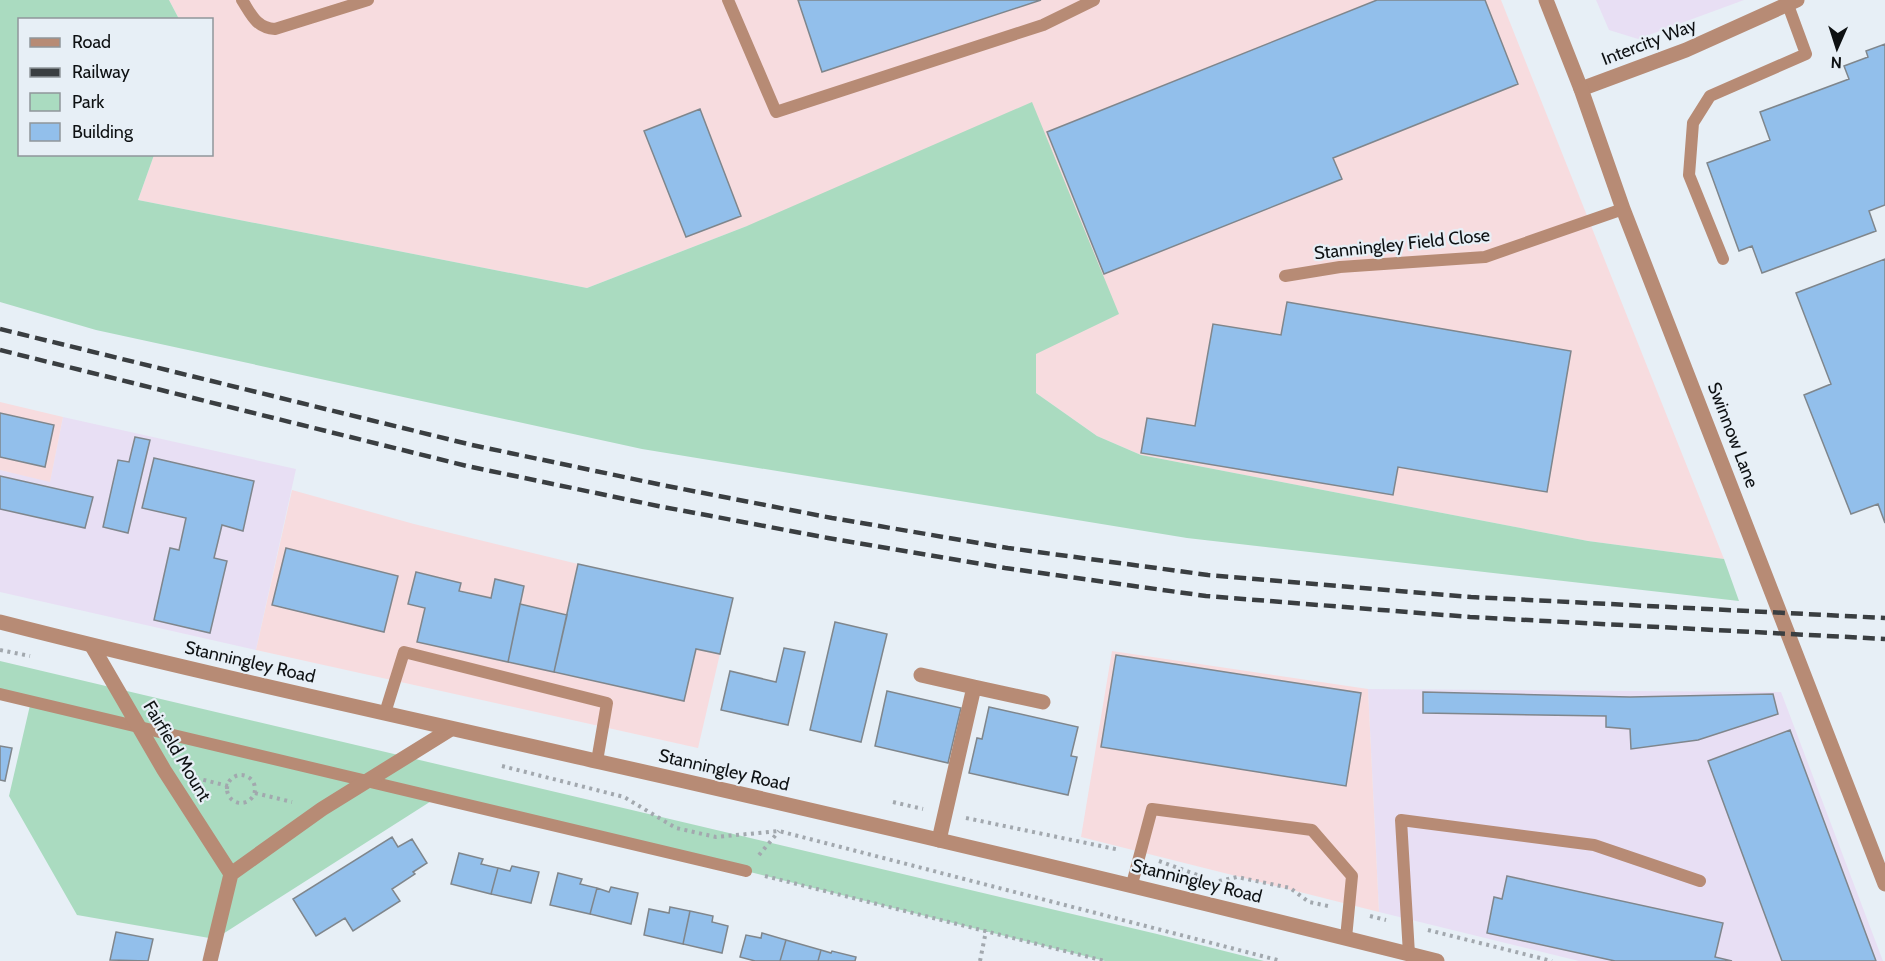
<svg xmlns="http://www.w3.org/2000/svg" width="1885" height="961" font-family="Cabin,sans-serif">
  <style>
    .commercial { fill: #e8dff4 }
    .industrial { fill: #f7dcdf }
    .green { fill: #aadbc0 }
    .building { fill: #92bfeb; stroke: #7f868c; stroke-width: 1.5 }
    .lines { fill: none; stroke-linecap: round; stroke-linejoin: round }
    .path { stroke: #a2a8ae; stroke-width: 4; stroke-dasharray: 3 4.5; stroke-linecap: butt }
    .service { stroke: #b78b75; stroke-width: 12 }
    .minor { stroke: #b78b75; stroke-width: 15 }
    .tertiary { stroke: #b78b75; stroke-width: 15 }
    .rail { stroke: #3a3e41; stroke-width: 4.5; stroke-dasharray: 12 6; stroke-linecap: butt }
    .labels { text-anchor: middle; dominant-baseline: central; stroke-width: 4.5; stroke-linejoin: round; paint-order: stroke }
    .street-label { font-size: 18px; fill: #0e1113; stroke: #e7eff6 }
  </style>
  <rect width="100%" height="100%" fill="#e7eff6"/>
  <path class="commercial" d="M 1596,0 L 1744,0 L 1638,39 L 1609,30 Z
    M 63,417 L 296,469 L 256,650 L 0,592 L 0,470 L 50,481 Z
    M 1368,689 L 1781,692 L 1883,961 L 1579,961 L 1379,912 Z"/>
  <path class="industrial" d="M 169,0 L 1501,0 L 1724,559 L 1588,541 L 1141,455 L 1097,436 L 1036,393 L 1036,354 L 747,226 L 587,288 L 138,200 L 154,155 L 212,154 L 212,20 L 179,19 Z
    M 0,402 L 63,417 L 50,482 L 0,470 Z
    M 292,490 L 414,524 L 578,564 L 733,598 L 698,748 L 256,650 Z
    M 1112,651 L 1368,689 L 1379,912 L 1081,837 Z"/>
  <path class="green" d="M 0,0 L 169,0 L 179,19 L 20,20 L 20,154 L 154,155 L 138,200 L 587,288 L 747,226 L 1032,102 L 1119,314 L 1036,354 L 1036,393 L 1097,436 L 1141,455 L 1588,541 L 1724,559 L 1739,601 L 1187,538 L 642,449 L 96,330 L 0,302 Z
    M 0,661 L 1157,934 L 1264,961 L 1105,961 L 746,871 L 436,798 L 215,939 L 77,915 L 9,796 L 31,701 L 0,694 Z"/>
  <path class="building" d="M 798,0 L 1041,0 L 822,72 Z
    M 1377,0 L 1485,0 L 1518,84 L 1333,158 L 1342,179 L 1104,274 L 1047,132 Z
    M 1885,44 L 1885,205 L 1869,211 L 1876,231 L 1762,273 L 1752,246 L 1739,251 L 1707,163 L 1770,140 L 1760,112 L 1849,79 L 1844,66 L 1868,57 L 1866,51 Z
    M 700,109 L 741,216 L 686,237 L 644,131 Z
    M 1885,259 L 1885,523 L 1878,504 L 1851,514 L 1804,395 L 1831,384 L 1796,293 Z
    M 1287,302 L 1571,351 L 1547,492 L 1398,467 L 1393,495 L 1141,453 L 1147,418 L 1195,426 L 1213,324 L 1281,335 Z
    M 0,413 L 54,425 L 45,467 L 0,457 Z
    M 135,437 L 150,440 L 128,533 L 103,527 L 118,460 L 129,462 Z
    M 154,458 L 254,481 L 243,531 L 222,525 L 214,558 L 227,561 L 210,633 L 154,620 L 170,548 L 179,550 L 186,518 L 142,508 Z
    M 0,476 L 93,497 L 85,528 L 0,509 Z
    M 286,548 L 398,576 L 384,632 L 272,605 Z
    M 578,564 L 733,598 L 720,654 L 696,649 L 684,701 L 554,672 Z
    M 416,572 L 461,583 L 459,591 L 491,598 L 495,579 L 524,586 L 508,662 L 417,642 L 425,608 L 408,604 Z
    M 520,604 L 567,615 L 554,672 L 508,662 Z
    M 835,622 L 887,634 L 861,742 L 810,730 Z
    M 784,648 L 805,652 L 788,725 L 721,710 L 730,671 L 776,682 Z
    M 1116,655 L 1361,693 L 1346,786 L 1101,747 Z
    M 887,691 L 961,708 L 948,763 L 875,746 Z
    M 1423,692 L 1630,697 L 1773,694 L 1778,714 L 1698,740 L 1631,749 L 1630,729 L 1606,727 L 1606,716 L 1423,713 Z
    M 989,707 L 1078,727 L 1071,756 L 1077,757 L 1068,795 L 969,773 L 977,738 L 982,739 Z
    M 1790,730 L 1876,961 L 1782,961 L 1752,880 L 1708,761 Z
    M 0,746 L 12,748 L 5,781 L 0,780 Z
    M 392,837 L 398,847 L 412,839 L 427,863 L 413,872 L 415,874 L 392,889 L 400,901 L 353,931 L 345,918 L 316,936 L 293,899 Z
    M 459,853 L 483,859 L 481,864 L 498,868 L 491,894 L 451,884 Z
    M 512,866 L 539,872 L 531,903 L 491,894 L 498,868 L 510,871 Z
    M 558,873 L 582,879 L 580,884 L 597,888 L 590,914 L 550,905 Z
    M 1507,876 L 1723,923 L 1715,957 L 1732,961 L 1615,961 L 1487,933 L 1494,897 L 1502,899 Z
    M 611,887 L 638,893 L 631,924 L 590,914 L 597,888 L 609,892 Z
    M 670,907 L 690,911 L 683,944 L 644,935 L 649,909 L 669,913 Z
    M 690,911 L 713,916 L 712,922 L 728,926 L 722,953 L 683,944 Z
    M 116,932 L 153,939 L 148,961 L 110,960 Z
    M 762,933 L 786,940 L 780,961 L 755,961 L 740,957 L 746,935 L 761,938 Z
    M 786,940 L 821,950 L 818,961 L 780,961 Z
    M 821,950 L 831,953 L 832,951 L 856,957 L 855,961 L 818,961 Z"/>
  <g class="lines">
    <path class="path" d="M 0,650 L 30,656
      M 502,766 L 624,797 L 676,828 L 716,837 L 779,831 L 1281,961
      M227 789a14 14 0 1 1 28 0a14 14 0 1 1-28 0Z
      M 196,778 L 228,786
      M 255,793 L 292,802
      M 893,802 L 923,809
      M 966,818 L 1120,850
      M 759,855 L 779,831
      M 1159,861 L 1203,877
      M 765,876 L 1105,961
      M 1219,881 L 1237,877 L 1290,888 L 1309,902 L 1328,906
      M 1370,916 L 1386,920
      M 1428,930 L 1552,961
      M 980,961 L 986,931"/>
    <path class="service" d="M 242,0 C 251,14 256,28 275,29 L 368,0
      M 728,0 L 776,112 L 1043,25 L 1094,0
      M 1723,259 L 1689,175 L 1693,123 L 1710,96 L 1806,54 L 1788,5
      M 1285,276 L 1340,267 L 1485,257 L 1623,209
      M 0,694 L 746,871
      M 385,713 L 404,652 L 607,703 L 597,761
      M 1132,884 L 1152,809 L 1312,830 L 1352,876 L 1346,938
      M 1409,954 L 1401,820 L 1594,845 L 1700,881"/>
    <path class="minor" d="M 1581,89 L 1686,50 L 1797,0
      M 92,646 L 164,770 L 231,874
      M 921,675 L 974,687
      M 939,840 L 974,687 L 1043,702
      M 210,961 L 231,874 L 322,809 L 451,729"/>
    <path class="tertiary" d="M 1546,0 L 1581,89 L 1623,209 L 1885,884
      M 0,622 C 199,673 400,716 600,762 C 880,825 1159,891 1437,961"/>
    <path class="rail" d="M 0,329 L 472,445 L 662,485 L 832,518 L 1008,548 L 1208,575 L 1471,597 L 1885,618
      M 0,350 L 467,466 L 658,506 L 828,538 L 1005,568 L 1206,596 L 1470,617 L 1885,639"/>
  </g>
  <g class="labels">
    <g class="street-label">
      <text transform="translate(1649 42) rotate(-21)">Intercity Way</text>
      <text transform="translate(1402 244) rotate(-6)">Stanningley Field Close</text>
      <text transform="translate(1733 435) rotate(69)">Swinnow Lane</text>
      <text transform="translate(250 662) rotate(13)">Stanningley Road</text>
      <text transform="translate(177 751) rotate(59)">Fairfield Mount</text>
      <text transform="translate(724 770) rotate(13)">Stanningley Road</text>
      <text transform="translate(1197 881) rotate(14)">Stanningley Road</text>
    </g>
  </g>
  <rect x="18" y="18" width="195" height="138" fill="#e7eff6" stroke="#90969b" stroke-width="1.5"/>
  <rect x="30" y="38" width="30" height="9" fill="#b78b75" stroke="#90969b" stroke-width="1.5"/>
  <text x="72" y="48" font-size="18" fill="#0e1113">Road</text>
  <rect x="30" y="68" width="30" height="9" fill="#3a3e41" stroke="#90969b" stroke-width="1.5"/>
  <text x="72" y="78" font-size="18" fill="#0e1113">Railway</text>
  <rect x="30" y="93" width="30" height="18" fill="#aadbc0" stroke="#90969b" stroke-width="1.5"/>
  <text x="72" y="108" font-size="18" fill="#0e1113">Park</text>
  <rect x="30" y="123" width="30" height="18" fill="#92bfeb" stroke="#90969b" stroke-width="1.5"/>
  <text x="72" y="138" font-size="18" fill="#0e1113">Building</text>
  <g transform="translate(1837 48) rotate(183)" stroke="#e7eff6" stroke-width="4.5" paint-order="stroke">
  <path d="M0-4.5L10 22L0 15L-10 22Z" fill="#0e1113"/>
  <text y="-9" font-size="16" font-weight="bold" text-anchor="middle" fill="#0e1113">N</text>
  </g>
</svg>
